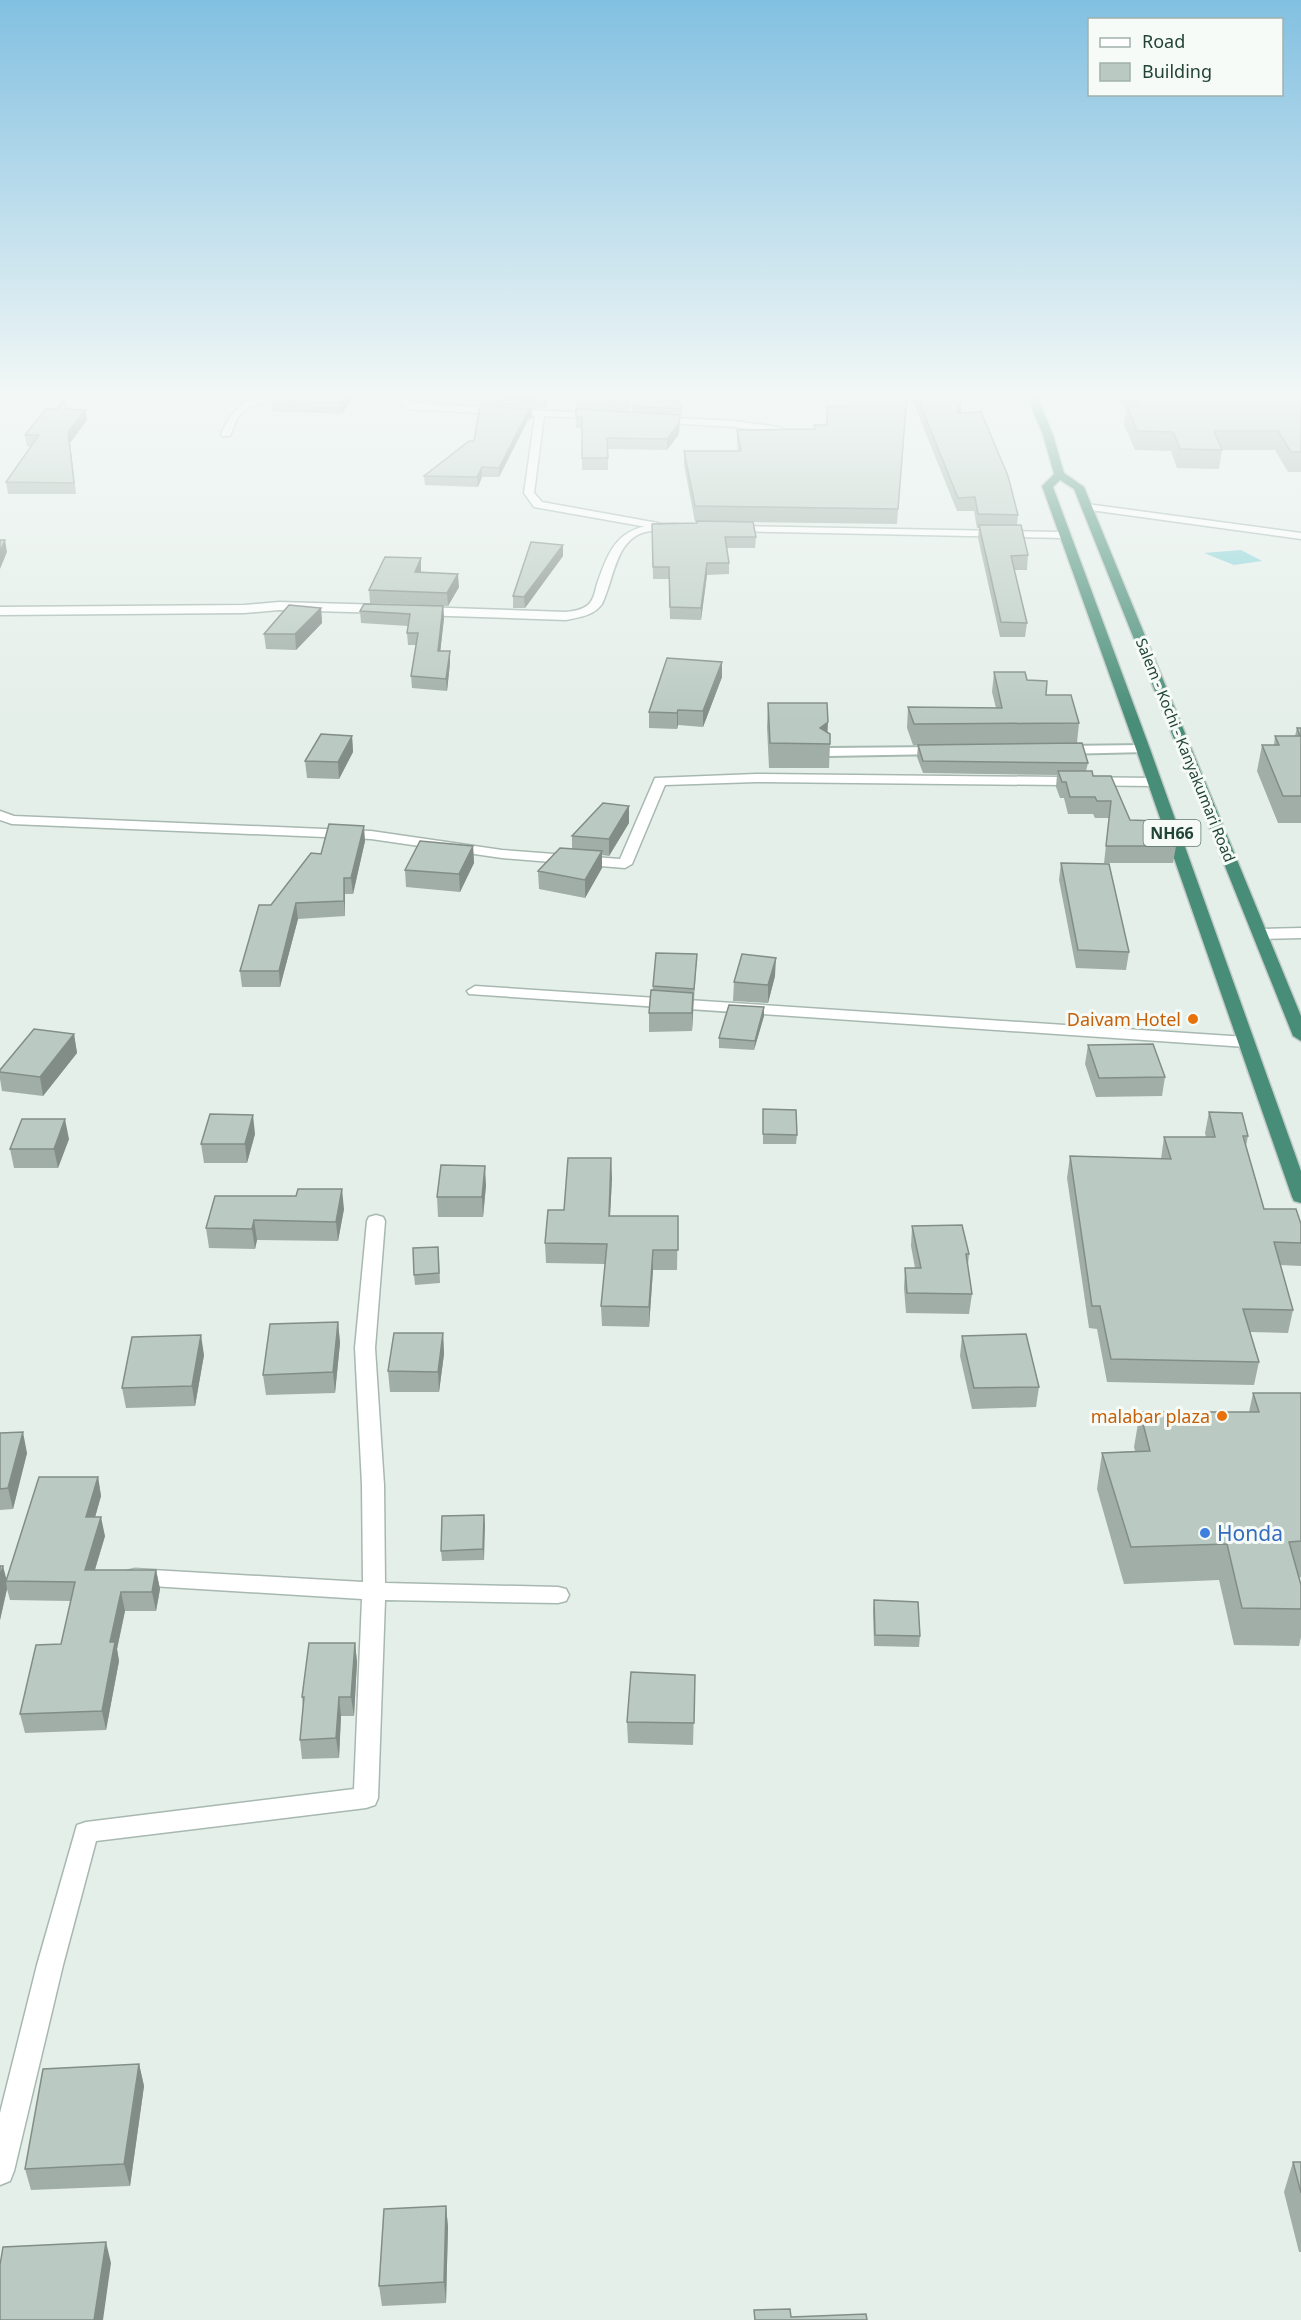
<svg xmlns="http://www.w3.org/2000/svg" width="1301" height="2320" font-family="'Noto Sans',sans-serif">
  <style>
    .water { fill: #8ad2d7 }
    .lines { fill: none; stroke-linecap: round; stroke-linejoin: round }
    .service-casing { stroke: #a7b8b1; stroke-width: 4 }
    .minor-casing { stroke: #a7b8b1; stroke-width: 3 }
    .tertiary-casing { stroke: #a7b8b1; stroke-width: 3 }
    .trunk-casing { stroke: #c1cac7; stroke-width: 3 }
    .service { fill: #fff; fill-rule: evenodd }
    .minor { fill: #fff; fill-rule: evenodd }
    .tertiary { fill: #fff; fill-rule: evenodd }
    .trunk { fill: #488d77; fill-rule: evenodd }
    .wall { fill: #a0aea7 }
    .shaded-wall { fill: #828d88 }
    .building { fill: #bacac2; stroke: #828d88; stroke-width: 1.5 }
    .food-dot { fill: #e8710a; stroke: #f6fbf8; stroke-width: 2 }
    .shop-dot { fill: #3f7fe0; stroke: #f6fbf8; stroke-width: 2 }
    .labels { text-anchor: middle; dominant-baseline: central; stroke-width: 6; stroke-linejoin: round; paint-order: stroke }
    .far-street-label { font-size: 15px; fill: #224337; stroke: #f6fbf8 }
    .shield { fill: #f6fbf8; stroke: #627a71; stroke-width: 1.5 }
    .shield-label { font-size: 16px; font-weight: bold; fill: #224337 }
    .food-label { font-size: 18px; fill: #c56008; stroke: #f6fbf8; text-anchor: end }
    .near-shop-label { font-size: 21px; fill: #366cbe; stroke: #f6fbf8; text-anchor: start }
  </style>
  <rect width="100%" height="100%" fill="#e5efea"/>
  <path class="water" d="M 1241,550 L 1262,561 L 1234,565 L 1204,553 Z"/>
  <g class="lines">
    <defs>
      <path id="service" d="M 1143,745 L 1147,746 L 1149,749 L 1147,752 L 1062,754 L 1056,750 L 1062,746 Z
        M 940,747 L 946,751 L 944,754 L 827,756 L 821,752 L 827,748 Z"/>
      <path id="minor" d="M 265,394 L 401,394 L 410,403 L 605,414 L 606,416 L 601,419 L 544,416 L 534,493 L 542,502 L 658,523 L 664,526 L 658,529 L 534,507 L 524,493 L 535,416 L 407,409 L 397,400 C 359,399 266,387 240,415 C 235,420 233,430 230,436 L 222,436 L 221,434 C 230,414 241,399 265,394 Z
        M 656,417 L 734,421 L 779,427 L 784,430 L 779,433 L 734,427 L 652,422 L 652,418 Z
        M 1087,504 L 1301,533 L 1301,539 L 1083,509 L 1082,507 Z
        M 756,774 L 1154,778 L 1161,782 L 1154,786 L 756,782 L 665,785 L 632,864 L 625,868 L 502,858 L 371,839 L 12,824 L 0,820 L 0,811 L 14,816 L 371,831 L 502,850 L 620,859 L 655,778 Z
        M 1301,928 L 1301,938 L 1262,939 L 1254,934 L 1262,929 Z
        M 475,986 L 1246,1037 L 1254,1042 L 1246,1047 L 469,994 L 467,991 Z
        M 376,1215 L 383,1217 L 385,1221 L 375,1348 L 384,1485 L 385,1583 L 558,1587 L 566,1589 L 569,1595 L 566,1601 L 558,1603 L 385,1600 L 378,1798 L 375,1805 L 366,1808 L 96,1841 L 63,1965 L 14,2171 L 10,2181 L 0,2185 L 0,2113 L 37,1965 L 77,1825 L 86,1822 L 354,1789 L 362,1599 L 135,1585 L 127,1583 L 124,1577 L 127,1571 L 135,1569 L 363,1582 L 362,1485 L 355,1348 L 367,1221 L 369,1217 Z"/>
      <path id="tertiary" d="M 659,524 L 677,524 L 683,527 C 675,533 661,530 651,531 C 615,535 615,578 602,604 C 593,616 580,617 566,620 L 419,615 L 413,611 L 419,607 L 566,612 C 574,611 582,610 588,605 C 594,600 595,591 597,584 C 610,547 618,528 659,524 Z
        M 731,526 L 1063,532 L 1069,535 L 1063,538 L 727,531 L 727,527 Z
        M 279,602 L 385,605 L 391,609 L 385,613 L 279,610 L 244,613 L 0,615 L 0,607 L 244,605 Z"/>
      <path id="trunk" d="M 1026,394 L 1036,394 L 1053,435 L 1064,473 L 1084,487 L 1301,1016 L 1301,1041 L 1293,1036 L 1074,489 L 1060,480 L 1053,487 L 1150,749 L 1301,1171 L 1301,1203 L 1294,1201 L 1292,1197 L 1136,749 L 1042,486 L 1054,474 L 1043,435 Z"/>
    </defs>
    <use href="#service" class="service-casing"/>
    <use href="#minor" class="minor-casing"/>
    <use href="#tertiary" class="tertiary-casing"/>
    <use href="#trunk" class="trunk-casing"/>
    <use href="#service" class="service"/>
    <use href="#minor" class="minor"/>
    <use href="#tertiary" class="tertiary"/>
    <use href="#trunk" class="trunk"/>
  </g>
  <path class="wall" d="M 47,394 L 80,394 L 77,399 L 47,397 Z
    M 473,394 L 550,394 L 545,408 L 483,405 L 482,401 L 473,401 Z
    M 576,394 L 629,402 L 629,412 L 632,412 L 632,406 L 682,410 L 681,416 L 680,416 L 679,434 L 667,450 L 608,449 L 608,470 L 582,470 L 582,428 L 576,428 Z
    M 907,394 L 897,524 L 753,522 L 756,537 L 755,548 L 727,548 L 729,563 L 729,574 L 707,575 L 701,620 L 670,619 L 669,579 L 653,579 L 652,524 L 697,523 L 697,522 L 695,522 L 684,465 L 684,451 L 738,451 L 737,444 L 737,430 L 814,429 L 814,425 L 826,425 L 827,406 L 847,407 Z
    M 910,394 L 949,394 L 948,397 L 962,398 L 960,413 L 1018,515 L 1017,525 L 1028,555 L 1027,570 L 1014,570 L 1027,623 L 1025,637 L 1000,637 L 978,538 L 979,528 L 977,528 L 974,511 L 957,511 Z
    M 1116,394 L 1301,394 L 1301,472 L 1288,472 L 1275,450 L 1222,450 L 1219,469 L 1177,468 L 1171,451 L 1135,450 L 1124,425 L 1126,410 Z
    M 271,400 L 351,400 L 342,414 L 272,411 Z
    M 66,409 L 85,410 L 87,420 L 70,443 L 76,494 L 8,494 L 6,482 L 31,446 L 27,446 L 25,435 Z
    M 532,409 L 532,418 L 528,420 L 499,477 L 482,477 L 478,487 L 425,485 L 424,476 L 474,441 Z
    M 563,545 L 563,556 L 525,608 L 513,608 L 513,596 Z
    M 421,571 L 421,572 L 459,587 L 448,606 L 370,603 L 369,590 Z
    M 443,606 L 444,618 L 440,651 L 450,663 L 447,691 L 412,688 L 411,676 L 416,645 L 408,645 L 407,633 L 408,626 L 361,623 L 360,611 Z
    M 321,608 L 322,623 L 296,650 L 266,649 L 264,634 Z
    M 994,672 L 1027,680 L 1079,723 L 1077,743 L 1088,763 L 1086,771 L 1093,776 L 1130,820 L 1176,846 L 1173,863 L 1104,863 L 1109,818 L 1095,818 L 1093,814 L 1068,814 L 1064,798 L 1060,798 L 1056,787 L 1057,775 L 923,773 L 917,757 L 918,745 L 991,744 L 913,745 L 907,728 L 908,707 L 996,708 L 992,692 Z
    M 722,677 L 703,727 L 678,725 L 677,729 L 649,728 L 649,712 Z
    M 768,703 L 828,733 L 830,744 L 829,768 L 769,768 L 767,727 Z
    M 1297,728 L 1301,728 L 1301,823 L 1278,823 L 1257,771 L 1262,745 L 1274,745 L 1275,736 L 1295,736 Z
    M 352,736 L 353,752 L 339,779 L 307,778 L 305,761 Z
    M 629,823 L 609,856 L 602,855 L 602,868 L 585,898 L 539,889 L 538,871 L 572,849 L 572,836 Z
    M 365,841 L 353,894 L 345,894 L 345,916 L 298,919 L 280,987 L 242,987 L 240,971 L 271,905 L 321,854 Z
    M 473,846 L 474,863 L 460,892 L 406,887 L 405,870 Z
    M 1061,863 L 1129,952 L 1126,970 L 1076,968 L 1059,880 Z
    M 697,954 L 692,1031 L 649,1032 L 649,1013 L 653,986 Z
    M 775,976 L 768,1003 L 733,1001 L 734,982 Z
    M 764,1016 L 754,1050 L 719,1048 L 719,1038 Z
    M 74,1034 L 77,1053 L 43,1096 L 2,1091 L 0,1079 L 0,1072 Z
    M 1088,1045 L 1165,1077 L 1162,1096 L 1096,1097 L 1085,1064 Z
    M 763,1109 L 797,1135 L 796,1144 L 763,1144 Z
    M 1209,1112 L 1248,1136 L 1246,1146 L 1264,1209 L 1301,1224 L 1301,1266 L 1280,1265 L 1293,1310 L 1288,1333 L 1250,1332 L 1259,1362 L 1254,1385 L 1107,1382 L 1097,1329 L 1089,1328 L 1067,1178 L 1070,1156 L 1161,1159 L 1164,1137 L 1206,1137 L 1205,1133 Z
    M 255,1134 L 247,1163 L 204,1163 L 201,1144 Z
    M 69,1139 L 58,1168 L 14,1168 L 10,1149 Z
    M 612,1178 L 610,1216 L 678,1216 L 677,1270 L 653,1270 L 649,1327 L 602,1326 L 601,1306 L 605,1264 L 546,1263 L 545,1243 L 564,1210 Z
    M 486,1185 L 483,1217 L 438,1217 L 437,1197 Z
    M 296,1196 L 344,1209 L 338,1241 L 257,1240 L 255,1249 L 209,1248 L 206,1228 Z
    M 912,1226 L 969,1254 L 968,1265 L 972,1294 L 969,1314 L 906,1313 L 904,1288 L 905,1268 L 915,1268 L 911,1246 Z
    M 439,1257 L 440,1283 L 415,1285 L 414,1275 Z
    M 338,1322 L 340,1343 L 335,1393 L 266,1395 L 263,1375 Z
    M 443,1333 L 444,1354 L 439,1392 L 390,1392 L 388,1371 Z
    M 962,1336 L 1039,1387 L 1036,1407 L 972,1409 L 960,1356 Z
    M 204,1355 L 195,1406 L 126,1408 L 122,1388 Z
    M 1253,1393 L 1301,1393 L 1301,1577 L 1299,1578 L 1301,1585 L 1301,1637 L 1299,1646 L 1234,1645 L 1219,1580 L 1124,1584 L 1097,1489 L 1102,1453 L 1135,1451 L 1134,1447 L 1140,1412 L 1249,1412 Z
    M 0,1433 L 27,1453 L 13,1509 L 0,1510 Z
    M 98,1477 L 101,1496 L 95,1517 L 105,1536 L 95,1570 L 156,1570 L 160,1589 L 156,1611 L 125,1611 L 117,1649 L 119,1661 L 106,1730 L 25,1733 L 20,1714 L 61,1644 L 71,1601 L 10,1600 L 7,1589 L 0,1620 L 0,1566 L 6,1579 Z
    M 484,1515 L 484,1560 L 442,1561 L 441,1551 Z
    M 874,1600 L 920,1636 L 919,1647 L 874,1646 L 873,1611 Z
    M 355,1643 L 357,1662 L 354,1716 L 341,1716 L 339,1758 L 302,1759 L 300,1740 L 303,1707 L 302,1697 Z
    M 695,1675 L 693,1745 L 628,1743 L 627,1722 Z
    M 139,2064 L 144,2086 L 130,2186 L 31,2190 L 25,2169 Z
    M 1293,2162 L 1301,2162 L 1301,2252 L 1299,2252 L 1284,2192 Z
    M 446,2206 L 448,2227 L 446,2303 L 382,2306 L 379,2286 Z"/>
  <path class="shaded-wall" d="M 347,394 L 350,394 L 351,400 L 342,414 L 341,403 Z
    M 546,394 L 550,394 L 545,408 L 544,399 Z
    M 962,398 L 961,410 L 956,425 L 957,413 Z
    M 532,409 L 532,418 L 528,420 L 499,477 L 499,468 L 528,411 Z
    M 85,410 L 87,420 L 70,443 L 76,494 L 68,432 Z
    M 680,415 L 679,434 L 667,450 L 667,439 Z
    M 482,467 L 482,477 L 478,487 L 477,477 Z
    M 5,540 L 7,552 L 0,569 L 0,552 Z
    M 563,545 L 563,556 L 525,608 L 524,597 Z
    M 421,558 L 421,571 L 416,584 L 415,572 Z
    M 707,563 L 707,575 L 701,620 L 701,608 Z
    M 458,574 L 459,587 L 448,606 L 447,593 Z
    M 443,606 L 444,618 L 439,663 L 438,651 Z
    M 321,608 L 322,623 L 296,650 L 295,634 Z
    M 450,651 L 450,663 L 447,691 L 446,679 Z
    M 722,662 L 722,677 L 703,727 L 703,711 Z
    M 678,710 L 678,725 L 677,729 L 677,713 Z
    M 828,722 L 827,744 L 820,728 Z
    M 352,736 L 353,752 L 339,779 L 338,762 Z
    M 629,806 L 629,823 L 609,856 L 609,839 Z
    M 364,826 L 365,841 L 353,894 L 351,878 Z
    M 473,846 L 474,863 L 460,892 L 459,874 Z
    M 602,851 L 602,868 L 585,898 L 585,880 Z
    M 344,878 L 345,894 L 345,916 L 344,901 Z
    M 296,903 L 298,919 L 280,987 L 279,971 Z
    M 776,958 L 775,976 L 768,1003 L 768,985 Z
    M 693,993 L 693,1012 L 692,1031 L 692,1013 Z
    M 764,1007 L 764,1016 L 754,1050 L 755,1041 Z
    M 74,1034 L 77,1053 L 43,1096 L 40,1077 Z
    M 253,1115 L 255,1134 L 247,1163 L 245,1144 Z
    M 65,1119 L 69,1139 L 58,1168 L 54,1149 Z
    M 611,1158 L 612,1178 L 609,1236 L 609,1216 Z
    M 485,1166 L 486,1185 L 483,1217 L 482,1197 Z
    M 342,1189 L 344,1209 L 338,1241 L 336,1222 Z
    M 254,1220 L 257,1240 L 255,1249 L 252,1229 Z
    M 653,1250 L 653,1270 L 649,1327 L 649,1307 Z
    M 338,1322 L 340,1343 L 335,1393 L 333,1372 Z
    M 443,1333 L 444,1354 L 439,1392 L 438,1372 Z
    M 201,1335 L 204,1355 L 195,1406 L 192,1386 Z
    M 23,1432 L 27,1453 L 13,1509 L 8,1488 Z
    M 98,1477 L 101,1496 L 90,1535 L 86,1517 Z
    M 484,1515 L 485,1525 L 484,1560 L 483,1549 Z
    M 101,1517 L 105,1536 L 89,1589 L 85,1570 Z
    M 3,1566 L 7,1581 L 6,1581 L 7,1589 L 0,1620 L 0,1578 Z
    M 156,1570 L 160,1589 L 156,1611 L 152,1592 Z
    M 121,1592 L 125,1611 L 117,1649 L 119,1661 L 106,1730 L 102,1711 L 110,1642 Z
    M 355,1643 L 357,1662 L 354,1716 L 351,1697 Z
    M 339,1697 L 341,1716 L 339,1758 L 336,1738 Z
    M 139,2064 L 144,2086 L 130,2186 L 124,2164 Z
    M 446,2206 L 448,2227 L 446,2303 L 444,2282 Z
    M 106,2242 L 111,2263 L 103,2320 L 94,2320 Z"/>
  <path class="building" d="M 273,394 L 347,394 L 341,403 L 271,400 Z
    M 482,394 L 546,394 L 544,399 L 482,396 Z
    M 576,394 L 627,394 L 629,402 L 576,399 Z
    M 853,394 L 907,394 L 898,509 L 695,506 L 684,451 L 741,451 L 737,430 L 815,429 L 814,425 L 827,425 L 827,406 L 847,407 Z
    M 916,394 L 947,394 L 947,397 L 962,398 L 957,413 L 981,412 L 1008,476 L 1018,515 L 978,514 L 975,497 L 958,498 Z
    M 1130,394 L 1301,394 L 1301,452 L 1291,452 L 1278,431 L 1214,431 L 1222,450 L 1180,449 L 1173,432 L 1137,431 L 1127,406 L 1138,406 Z
    M 638,395 L 682,403 L 681,409 L 632,406 Z
    M 64,399 L 66,409 L 85,410 L 68,432 L 74,483 L 6,482 L 39,435 L 25,435 L 46,409 L 57,409 Z
    M 480,406 L 532,409 L 528,411 L 499,468 L 482,467 L 477,477 L 424,476 L 469,441 L 474,441 Z
    M 576,409 L 680,415 L 679,423 L 667,439 L 607,438 L 608,458 L 582,458 L 582,417 L 576,417 Z
    M 697,521 L 753,522 L 756,537 L 725,537 L 729,563 L 707,563 L 701,608 L 670,607 L 669,567 L 653,567 L 652,524 L 697,523 Z
    M 979,525 L 1021,525 L 1028,555 L 1011,556 L 1027,623 L 1001,622 Z
    M 0,540 L 5,540 L 0,552 Z
    M 531,542 L 563,545 L 524,597 L 513,596 Z
    M 385,557 L 421,558 L 415,572 L 458,574 L 447,593 L 369,590 Z
    M 364,604 L 443,606 L 438,651 L 450,651 L 446,679 L 411,676 L 418,633 L 407,633 L 410,614 L 360,611 Z
    M 289,605 L 321,608 L 295,634 L 264,634 Z
    M 667,658 L 722,662 L 703,711 L 678,710 L 677,713 L 649,712 Z
    M 994,672 L 1025,672 L 1027,680 L 1047,681 L 1046,695 L 1071,695 L 1079,723 L 914,724 L 908,707 L 1002,708 Z
    M 768,703 L 827,703 L 828,722 L 820,728 L 830,734 L 830,744 L 770,743 Z
    M 1297,728 L 1301,728 L 1301,796 L 1283,796 L 1262,745 L 1279,745 L 1275,736 L 1300,736 Z
    M 321,734 L 352,736 L 338,762 L 305,761 Z
    M 1082,743 L 1088,763 L 923,761 L 918,745 Z
    M 1058,771 L 1092,771 L 1093,776 L 1111,776 L 1130,820 L 1158,821 L 1172,835 L 1176,846 L 1106,846 L 1111,801 L 1097,801 L 1095,797 L 1070,797 L 1066,782 L 1062,782 Z
    M 603,803 L 629,806 L 609,839 L 572,836 Z
    M 329,824 L 364,826 L 351,878 L 344,878 L 344,901 L 296,903 L 279,971 L 240,971 L 259,905 L 271,905 L 311,853 L 321,854 Z
    M 420,841 L 473,846 L 459,874 L 405,870 Z
    M 560,848 L 602,851 L 585,880 L 538,871 Z
    M 1061,863 L 1109,864 L 1129,952 L 1078,950 Z
    M 656,953 L 697,954 L 694,989 L 653,986 Z
    M 742,954 L 776,958 L 768,985 L 734,982 Z
    M 651,990 L 693,993 L 692,1013 L 649,1013 Z
    M 729,1005 L 764,1007 L 755,1041 L 719,1038 Z
    M 34,1029 L 74,1034 L 40,1077 L 0,1072 L 0,1070 Z
    M 1153,1044 L 1165,1077 L 1099,1078 L 1088,1045 Z
    M 763,1109 L 796,1110 L 797,1135 L 763,1134 Z
    M 1209,1112 L 1242,1113 L 1248,1136 L 1243,1136 L 1264,1209 L 1296,1209 L 1301,1224 L 1301,1243 L 1274,1242 L 1293,1310 L 1243,1309 L 1259,1362 L 1111,1359 L 1100,1306 L 1092,1306 L 1070,1156 L 1171,1159 L 1164,1137 L 1215,1137 Z
    M 210,1114 L 253,1115 L 245,1144 L 201,1144 Z
    M 22,1119 L 65,1119 L 54,1149 L 10,1149 Z
    M 568,1158 L 611,1158 L 609,1216 L 678,1216 L 678,1250 L 653,1250 L 649,1307 L 601,1306 L 607,1244 L 545,1243 L 548,1210 L 564,1210 Z
    M 441,1165 L 485,1166 L 482,1197 L 437,1197 Z
    M 298,1189 L 342,1189 L 336,1222 L 254,1220 L 252,1229 L 206,1228 L 215,1196 L 296,1196 Z
    M 962,1225 L 969,1254 L 966,1254 L 972,1294 L 907,1293 L 905,1268 L 921,1268 L 912,1226 Z
    M 438,1247 L 439,1273 L 414,1275 L 413,1248 Z
    M 338,1322 L 333,1372 L 263,1375 L 270,1324 Z
    M 394,1333 L 443,1333 L 438,1372 L 388,1371 Z
    M 1026,1334 L 1039,1387 L 974,1388 L 962,1336 Z
    M 201,1335 L 192,1386 L 122,1388 L 132,1337 Z
    M 1253,1393 L 1301,1393 L 1301,1541 L 1289,1542 L 1301,1585 L 1301,1609 L 1242,1608 L 1227,1544 L 1131,1547 L 1102,1453 L 1150,1451 L 1140,1412 L 1259,1412 Z
    M 23,1432 L 8,1488 L 0,1489 L 0,1433 Z
    M 39,1477 L 98,1477 L 86,1517 L 101,1517 L 85,1570 L 156,1570 L 152,1592 L 121,1592 L 110,1642 L 115,1642 L 102,1711 L 20,1714 L 36,1645 L 61,1644 L 75,1582 L 6,1581 Z
    M 484,1515 L 483,1549 L 441,1551 L 442,1516 Z
    M 0,1566 L 3,1566 L 0,1578 Z
    M 874,1600 L 918,1602 L 920,1636 L 875,1635 Z
    M 309,1643 L 355,1643 L 351,1697 L 339,1697 L 336,1738 L 300,1740 L 304,1697 L 302,1697 Z
    M 631,1672 L 695,1675 L 694,1723 L 627,1722 Z
    M 139,2064 L 124,2164 L 25,2169 L 43,2069 Z
    M 1293,2162 L 1301,2162 L 1301,2193 Z
    M 446,2206 L 444,2282 L 379,2286 L 384,2209 Z
    M 106,2242 L 94,2320 L 0,2320 L 0,2265 L 3,2247 Z
    M 790,2309 L 791,2317 L 866,2314 L 867,2320 L 755,2320 L 754,2310 Z"/>
  <linearGradient id="sky" x2="0" y2="1"><stop stop-color="#82c0e1"/><stop offset="0.55" stop-color="#f3f8f6"/><stop offset="1" stop-color="#f3f8f6" stop-opacity="0"/></linearGradient>
  <rect width="1301" height="719" fill="url(#sky)"/>
  <g class="food-dot">
    <circle cx="1193" cy="1019" r="6"/>
    <circle cx="1222" cy="1416" r="6"/>
  </g>
  <circle class="shop-dot" cx="1205" cy="1533" r="6"/>
  <g class="labels">
    <g class="far-street-label">
      <text transform="translate(1186 750) rotate(68)">Salem - Kochi - Kanyakumari Road</text>
    </g>
    <rect class="shield" x="1143.5" y="820" width="57" height="26" rx="4.5"/>
    <g class="shield-label">
      <text x="1172" y="833">NH66</text>
    </g>
    <g class="food-label">
      <text x="1181" y="1019">Daivam Hotel</text>
      <text x="1210" y="1416">malabar plaza</text>
    </g>
    <g class="near-shop-label">
      <text x="1217" y="1533">Honda</text>
    </g>
  </g>
  <rect x="1088" y="18" width="195" height="78" fill="#f6fbf8" stroke="#a1b1ab" stroke-width="1.5"/>
  <rect x="1100" y="38" width="30" height="9" fill="#ffffff" stroke="#a1b1ab" stroke-width="1.5"/>
  <text x="1142" y="48" font-size="18" fill="#224337">Road</text>
  <rect x="1100" y="63" width="30" height="18" fill="#bacac2" stroke="#a1b1ab" stroke-width="1.5"/>
  <text x="1142" y="78" font-size="18" fill="#224337">Building</text>
</svg>
